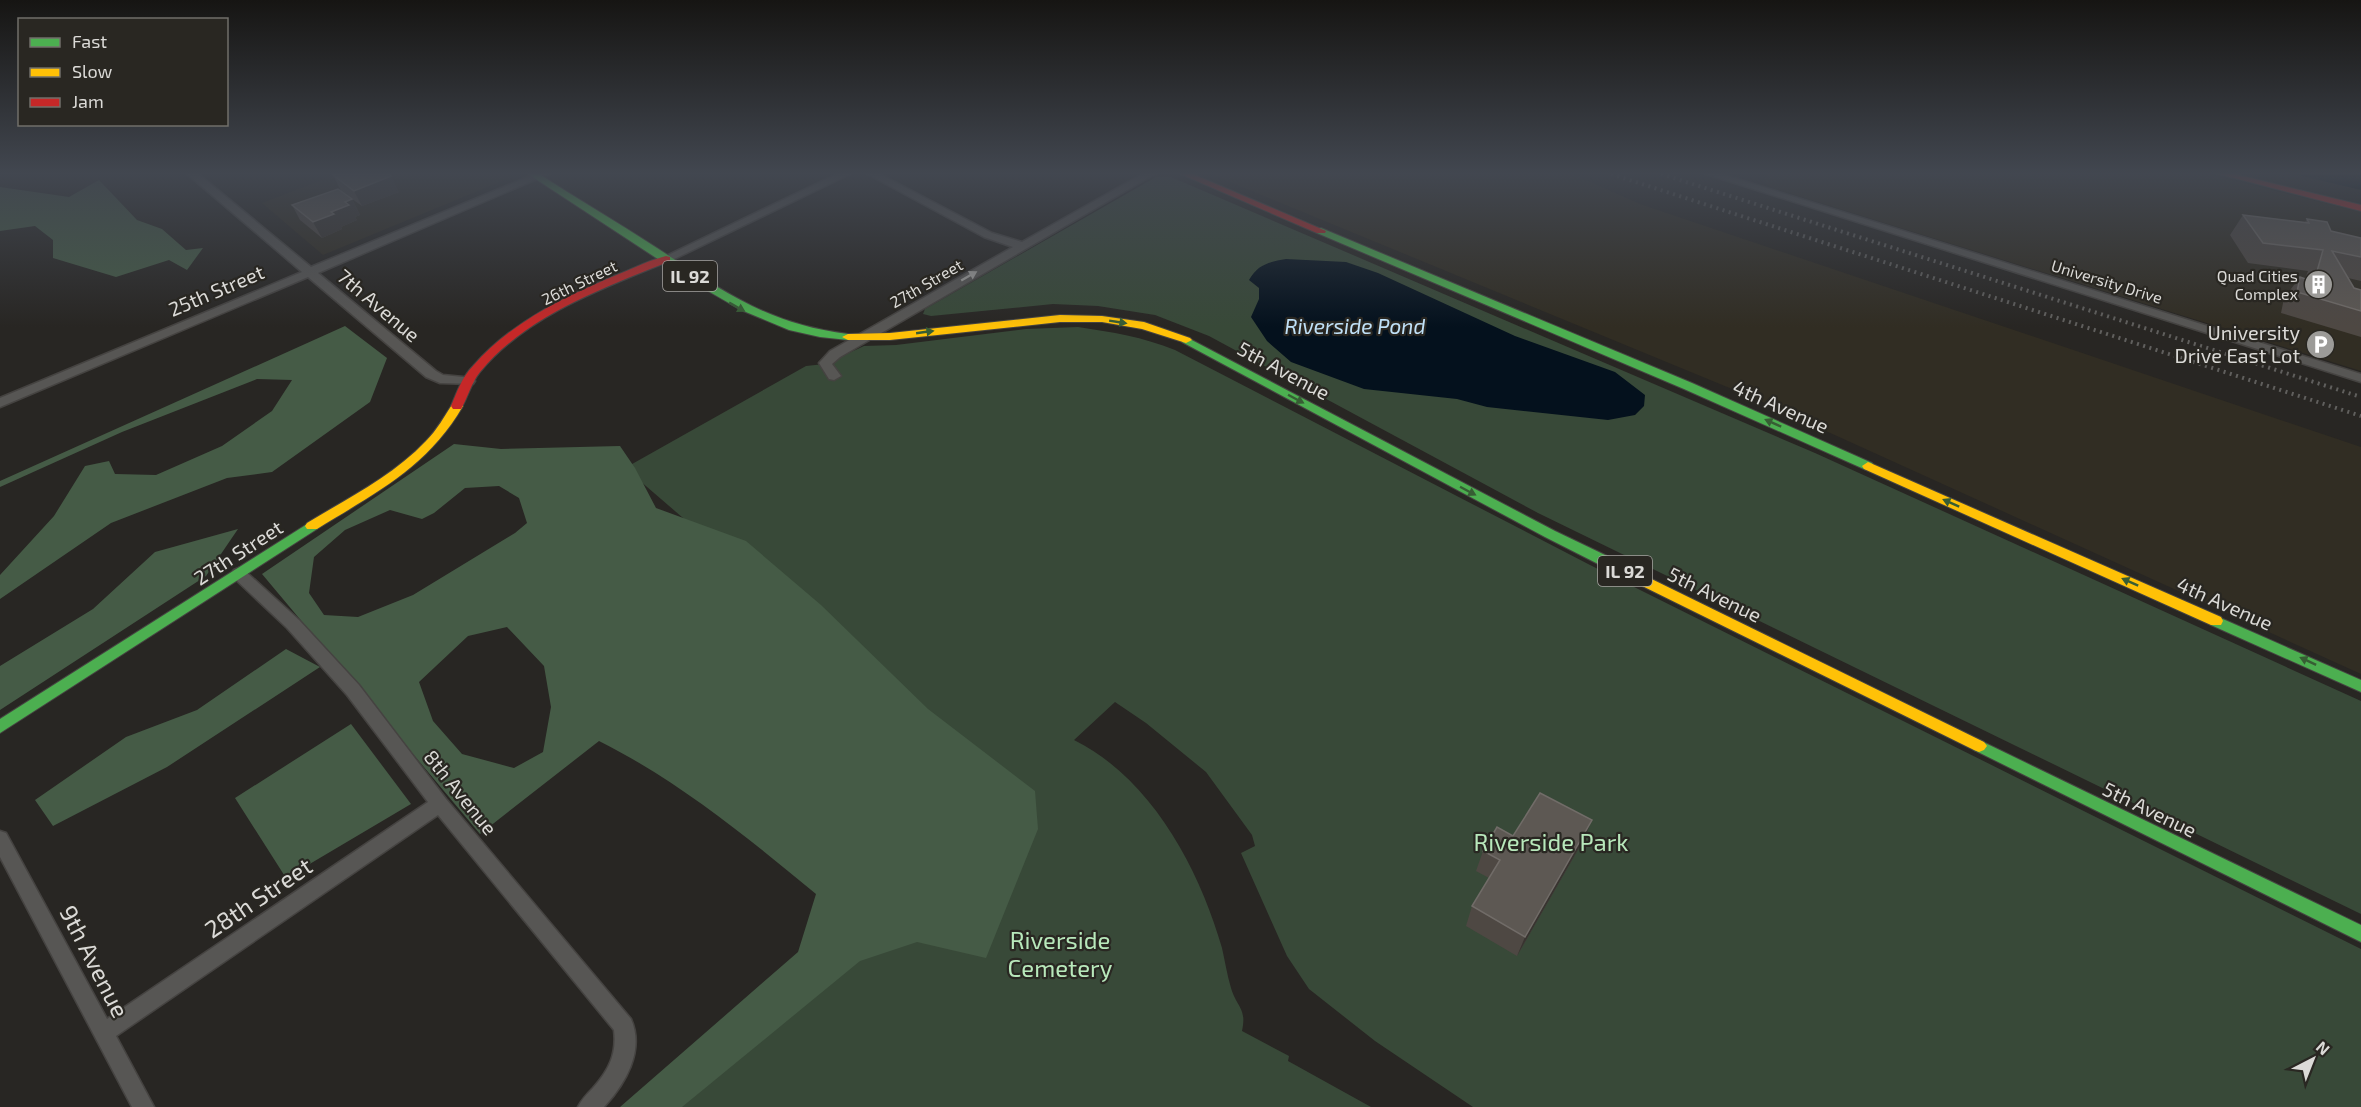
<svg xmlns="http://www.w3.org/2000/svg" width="2361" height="1107" font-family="'Exo 2',sans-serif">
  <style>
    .built { fill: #312d23 }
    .green { fill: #384938 }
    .forest { fill: #455b46; fill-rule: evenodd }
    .water { fill: #04111d }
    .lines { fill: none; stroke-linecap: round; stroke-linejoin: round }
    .street-casing { stroke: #454341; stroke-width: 3 }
    .fast-casing { stroke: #454341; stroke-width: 2 }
    .slow-casing { stroke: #454341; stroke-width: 2 }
    .jam-casing { stroke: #454341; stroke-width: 2 }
    .street { fill: #575654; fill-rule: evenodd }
    .fast { fill: #4caf50; fill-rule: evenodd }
    .slow { fill: #ffc107; fill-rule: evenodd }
    .jam { fill: #c62828; fill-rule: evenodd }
    .rail { stroke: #605f5d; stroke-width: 4; stroke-dasharray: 2 4.5; stroke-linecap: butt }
    .wall { fill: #4e4843 }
    .shaded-wall { fill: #383430 }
    .building { fill: #5d5853; stroke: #716c68; stroke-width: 1.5 }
    .oneway { fill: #a09f9c }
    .oneway2 { fill: #375d34 }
    .labels { text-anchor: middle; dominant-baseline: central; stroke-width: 4.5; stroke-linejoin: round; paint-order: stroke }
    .far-poi-label { font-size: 16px; fill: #dbdad7; stroke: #292722; text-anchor: end }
    .far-street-label { font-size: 16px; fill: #dbdad7; stroke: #292722 }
    .shield { fill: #292722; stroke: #a6a4a1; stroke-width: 1.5 }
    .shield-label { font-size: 18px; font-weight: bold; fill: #dbdad7 }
    .street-label { font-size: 20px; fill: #dbdad7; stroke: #292722 }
    .poi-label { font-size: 20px; fill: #dbdad7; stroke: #292722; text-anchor: end }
    .water-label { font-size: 21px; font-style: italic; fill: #c0e1f8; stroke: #292722 }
    .near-park-label { font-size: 24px; fill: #b8e8bb; stroke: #292722 }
    .near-street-label { font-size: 24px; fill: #dbdad7; stroke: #292722 }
  </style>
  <rect width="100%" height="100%" fill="#282623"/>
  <path class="built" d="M 343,172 L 504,172 L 512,177 L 323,255 L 262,203 Z
    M 1206,172 L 1568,172 L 1640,204 L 2361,447 L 2361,674 L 1749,396 Z
    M 1770,172 L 2199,172 L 2361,212 L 2361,371 L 1772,188 L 1764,182 L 1765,178 Z"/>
  <path class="green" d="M 1156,177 L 1171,177 L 1815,453 L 2361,701 L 2361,914 L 1538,513 L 1209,336 L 1155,315 L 1098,306 L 1053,304 L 931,316 L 923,314 L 925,309 Z
    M 1078,327 C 1112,332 1143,337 1175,350 L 1590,565 L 2361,949 L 2361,1107 L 1473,1107 L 1375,1041 L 1309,989 L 1287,956 L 1241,853 L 1255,846 L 1252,835 L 1206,772 L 1146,723 L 1115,702 L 1074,740 C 1151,778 1199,868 1222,948 C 1225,961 1227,975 1231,988 C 1237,1008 1247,1008 1242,1031 L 1289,1056 L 1288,1061 L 1371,1107 L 644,1107 L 1007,797 L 625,468 L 806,366 L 834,363 L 840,357 L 864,346 L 896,345 L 1026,329 Z"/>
  <path class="forest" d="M 99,180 L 137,220 L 162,229 L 186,250 L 203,248 L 187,270 L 169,260 L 116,277 L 53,258 L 53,240 L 35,226 L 0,231 L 0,187 L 69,197 Z
    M 345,326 L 387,358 L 370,402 L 272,472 L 227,478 L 111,523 L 0,599 L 0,575 L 54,516 L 85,466 L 109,461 L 115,474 L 156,475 L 222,446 L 272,411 L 292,380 L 257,379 L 122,432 L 0,487 L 0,481 Z
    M 454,444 L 501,449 L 620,446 L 635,468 L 656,508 L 746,541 L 821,605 L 928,709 L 1035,791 L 1038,829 L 986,958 L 917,942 L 860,961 L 682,1107 L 620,1107 L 798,952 L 816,894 C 748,838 679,781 599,741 L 480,834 L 262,574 ZM 499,486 L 519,498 L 527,523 L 515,533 L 413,595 L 358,617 L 324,615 L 309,593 L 314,557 L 345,530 L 390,510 L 422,519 L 434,513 L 465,488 ZM 507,627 L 544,666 L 551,707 L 543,752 L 514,768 L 462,754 L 433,721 L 419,682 L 468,636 Z
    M 238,529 L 206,576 L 0,710 L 0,666 L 93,609 L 155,552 Z
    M 286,649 L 320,667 L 167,767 L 53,826 L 35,800 L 126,737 L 197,710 Z
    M 351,724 L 411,804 L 286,878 L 235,798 Z"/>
  <path class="water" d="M 2303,172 L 2361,172 L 2361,190 L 2302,176 Z
    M 1286,259 L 1346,262 L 1378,273 L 1515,336 L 1615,372 L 1645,395 L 1644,406 L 1635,415 L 1608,420 L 1487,407 L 1457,399 L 1364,389 L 1291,362 L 1267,341 L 1251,317 L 1259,299 L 1259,288 L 1249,280 C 1258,264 1269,262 1286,259 Z"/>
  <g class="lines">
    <defs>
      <path id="street" d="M 185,172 L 196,172 L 311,267 L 540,172 L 553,172 L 318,273 L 436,371 L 443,375 L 473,378 L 475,381 L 473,384 L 440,383 L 426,377 L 308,277 L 0,407 L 0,398 L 302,272 Z
        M 841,172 L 854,172 L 670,261 L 666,263 L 660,259 Z
        M 864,172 L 876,172 L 992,233 L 1022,242 L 1146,172 L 1158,172 L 840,357 L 832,364 L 841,376 L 834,380 L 829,379 L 819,363 L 830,351 L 1013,247 L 984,237 Z
        M 1700,172 L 1715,172 L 2361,374 L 2361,382 Z
        M 239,568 L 244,570 L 299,620 L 359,685 L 446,799 L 631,1019 C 645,1051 625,1084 604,1107 L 578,1107 C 582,1099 587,1094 593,1088 C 609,1070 617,1054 614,1030 L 438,815 L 116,1036 L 154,1107 L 132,1107 L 0,857 L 0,831 L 6,833 L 107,1019 L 428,802 L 347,695 L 287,628 L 234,578 L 231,574 L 234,570 Z"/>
      <path id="fast" d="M 525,172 L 536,172 C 576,198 617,222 657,248 C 723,291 767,324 848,334 L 854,337 L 848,340 L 820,337 L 789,330 L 741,310 L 696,284 Z
        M 1321,228 L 1692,383 L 1872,463 L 1874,466 L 1868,470 L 1864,469 L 1684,389 L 1317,233 L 1317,229 Z
        M 1186,337 L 1555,531 L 1628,566 L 1630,570 L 1623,575 L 1618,574 L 1545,537 L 1182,342 L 1182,338 Z
        M 312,521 L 319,526 L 317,529 L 0,733 L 0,719 Z
        M 2216,616 L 2361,680 L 2361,692 L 2211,625 L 2209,621 L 2211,617 Z
        M 1979,740 L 2361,925 L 2361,942 L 1974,750 L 1971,746 L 1974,742 Z"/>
      <path id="slow" d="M 1060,315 L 1102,316 L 1144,322 L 1190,338 L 1192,340 L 1186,343 L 1142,329 L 1102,322 L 1060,322 L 890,340 L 848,340 L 842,337 L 848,334 L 890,333 Z
        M 457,402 L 463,406 C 427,468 375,493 317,529 L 307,529 L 305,526 L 307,523 C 348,498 393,476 426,441 C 437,430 444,417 453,403 Z
        M 1868,462 L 2221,617 L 2223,621 L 2221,625 L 2211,625 L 1864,469 L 1862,466 Z
        M 1623,565 L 1984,742 L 1987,746 L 1984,750 L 1979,752 L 1974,750 L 1618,574 L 1616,570 Z"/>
      <path id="jam" d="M 1176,172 L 1188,172 L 1326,231 L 1325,233 L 1317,233 Z
        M 2211,172 L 2226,172 L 2361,205 L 2361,211 Z
        M 666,256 L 670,257 L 670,261 C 604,288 527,315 480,372 C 471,383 468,397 461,409 L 453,409 L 451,406 C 457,392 462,377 473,366 C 511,322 566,296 619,274 C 634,268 650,260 666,256 Z"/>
    </defs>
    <use href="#street" class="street-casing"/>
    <use href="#fast" class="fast-casing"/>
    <use href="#slow" class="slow-casing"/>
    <use href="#jam" class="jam-casing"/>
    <use href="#street" class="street"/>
    <use href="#fast" class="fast"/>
    <use href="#slow" class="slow"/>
    <use href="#jam" class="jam"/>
    <path class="rail" d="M 1605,172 L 2361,416
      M 1655,172 L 2361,397"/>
  </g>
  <path class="wall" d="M 333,175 L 399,192 L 362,206 L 341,191 Z
    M 352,199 L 360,215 L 355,217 L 357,220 L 341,227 L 342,229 L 322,238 L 300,220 L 292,205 Z
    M 2243,215 L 2305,222 L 2307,219 L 2331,231 L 2361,238 L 2361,281 L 2348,278 L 2354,288 L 2361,290 L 2361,337 L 2281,313 L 2284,298 L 2300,277 L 2305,279 L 2308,271 L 2248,263 L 2230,235 Z
    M 1513,836 L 1583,841 L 1517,956 L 1466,926 L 1472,906 L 1489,878 L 1476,871 L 1483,851 Z"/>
  <path class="shaded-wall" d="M 391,176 L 399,192 L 362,206 L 354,191 Z
    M 352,199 L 360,215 L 355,217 L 357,220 L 341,227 L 342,229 L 322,238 L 313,222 L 345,202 Z
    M 1592,820 L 1583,841 L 1517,956 L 1525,937 Z"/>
  <path class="building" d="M 343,172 L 385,172 L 391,176 L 354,191 L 333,175 Z
    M 338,189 L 352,199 L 345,202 L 349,205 L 331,212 L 334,214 L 313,222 L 292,205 Z
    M 2243,215 L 2309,223 L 2307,219 L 2327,222 L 2331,231 L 2361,238 L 2361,257 L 2332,251 L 2354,288 L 2361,290 L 2361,311 L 2297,292 L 2300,277 L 2314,282 L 2323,250 L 2263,243 Z
    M 1540,793 L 1592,820 L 1525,937 L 1472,906 L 1500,860 L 1483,851 L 1497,827 L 1513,836 Z"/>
  <defs><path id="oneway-solid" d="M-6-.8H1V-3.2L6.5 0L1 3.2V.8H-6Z" transform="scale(1.5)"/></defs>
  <use class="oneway" href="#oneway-solid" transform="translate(969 276) rotate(-30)"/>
  <g class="oneway2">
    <use href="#oneway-solid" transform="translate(737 307) rotate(29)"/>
    <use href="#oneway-solid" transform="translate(1118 322) rotate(9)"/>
    <use href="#oneway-solid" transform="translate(925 332) rotate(-8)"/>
    <use href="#oneway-solid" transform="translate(1296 399) rotate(28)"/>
    <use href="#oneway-solid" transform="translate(1773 423) rotate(-156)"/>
    <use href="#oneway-solid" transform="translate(1468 491) rotate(28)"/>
    <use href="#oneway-solid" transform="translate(1951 503) rotate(-156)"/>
    <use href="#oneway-solid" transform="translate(2130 582) rotate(-156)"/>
    <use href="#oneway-solid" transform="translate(2308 661) rotate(-155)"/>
  </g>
  <linearGradient id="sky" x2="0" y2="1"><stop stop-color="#161513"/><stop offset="0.53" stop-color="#424750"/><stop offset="1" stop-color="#424750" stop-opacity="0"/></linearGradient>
  <rect width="2361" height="327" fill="url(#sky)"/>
  <defs>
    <symbol id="building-disc" viewBox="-11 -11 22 22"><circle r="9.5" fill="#9c9b98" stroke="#292722"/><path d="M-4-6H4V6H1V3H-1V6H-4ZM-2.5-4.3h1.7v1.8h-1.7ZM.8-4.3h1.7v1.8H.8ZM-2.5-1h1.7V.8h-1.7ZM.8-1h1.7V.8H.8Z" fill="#fff"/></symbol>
    <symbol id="parking-disc" viewBox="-11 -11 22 22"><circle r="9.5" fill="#9c9b98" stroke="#292722"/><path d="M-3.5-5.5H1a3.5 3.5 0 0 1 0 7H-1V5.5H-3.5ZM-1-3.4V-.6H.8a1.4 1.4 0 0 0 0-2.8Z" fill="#fff"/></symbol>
  </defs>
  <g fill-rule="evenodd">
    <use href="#building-disc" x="2302" y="268" width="33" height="33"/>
    <use href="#parking-disc" x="2304" y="328" width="33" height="33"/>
  </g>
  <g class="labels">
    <g class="far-poi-label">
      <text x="2298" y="275">Quad Cities<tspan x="2298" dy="18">Complex</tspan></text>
    </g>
    <g class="far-street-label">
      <text transform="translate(2107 281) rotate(17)">University Drive</text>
      <text transform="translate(579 282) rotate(-26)">26th Street</text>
      <text transform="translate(926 283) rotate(-30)">27th Street</text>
    </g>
    <g class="shield">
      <rect x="663" y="261" width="54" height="30" rx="4.5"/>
      <rect x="1598" y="556" width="54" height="30" rx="4.5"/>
    </g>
    <g class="shield-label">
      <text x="690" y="276">IL 92</text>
      <text x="1625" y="571">IL 92</text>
    </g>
    <g class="street-label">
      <text transform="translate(216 290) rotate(-23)">25th Street</text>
      <text transform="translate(379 305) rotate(40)">7th Avenue</text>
      <text transform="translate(1284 370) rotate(28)">5th Avenue</text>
      <text transform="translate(1781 406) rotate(24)">4th Avenue</text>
      <text transform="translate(238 552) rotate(-33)">27th Street</text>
      <text transform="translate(1715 594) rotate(26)">5th Avenue</text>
      <text transform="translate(2225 603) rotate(24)">4th Avenue</text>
      <text transform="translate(461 792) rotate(51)">8th Avenue</text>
      <text transform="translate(2150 809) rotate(26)">5th Avenue</text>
    </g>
    <g class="poi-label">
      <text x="2300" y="332">University<tspan x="2300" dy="23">Drive East Lot</tspan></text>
    </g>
    <g class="water-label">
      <text x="1355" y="325">Riverside Pond</text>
    </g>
    <g class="near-park-label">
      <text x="1551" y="841">Riverside Park</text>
      <text x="1060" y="939">Riverside<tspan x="1060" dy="28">Cemetery</tspan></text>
    </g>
    <g class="near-street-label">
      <text transform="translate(258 897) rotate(-34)">28th Street</text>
      <text transform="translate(95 961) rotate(63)">9th Avenue</text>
    </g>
  </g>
  <rect x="18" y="18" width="210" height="108" fill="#292722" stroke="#706f6a" stroke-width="1.5"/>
  <rect x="30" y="38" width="30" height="9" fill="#4caf50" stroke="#706f6a" stroke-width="1.5"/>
  <text x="72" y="48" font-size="18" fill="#dbdad7">Fast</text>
  <rect x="30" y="68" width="30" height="9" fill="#ffc107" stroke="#706f6a" stroke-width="1.5"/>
  <text x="72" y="78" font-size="18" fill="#dbdad7">Slow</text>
  <rect x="30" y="98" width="30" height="9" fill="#c62828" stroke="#706f6a" stroke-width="1.5"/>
  <text x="72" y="108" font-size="18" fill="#dbdad7">Jam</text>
  <g transform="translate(2313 1059) rotate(42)" stroke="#292722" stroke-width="4.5" paint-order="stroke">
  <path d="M0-4.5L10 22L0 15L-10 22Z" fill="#dbdad7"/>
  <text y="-9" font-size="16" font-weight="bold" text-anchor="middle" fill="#dbdad7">N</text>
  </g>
</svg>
